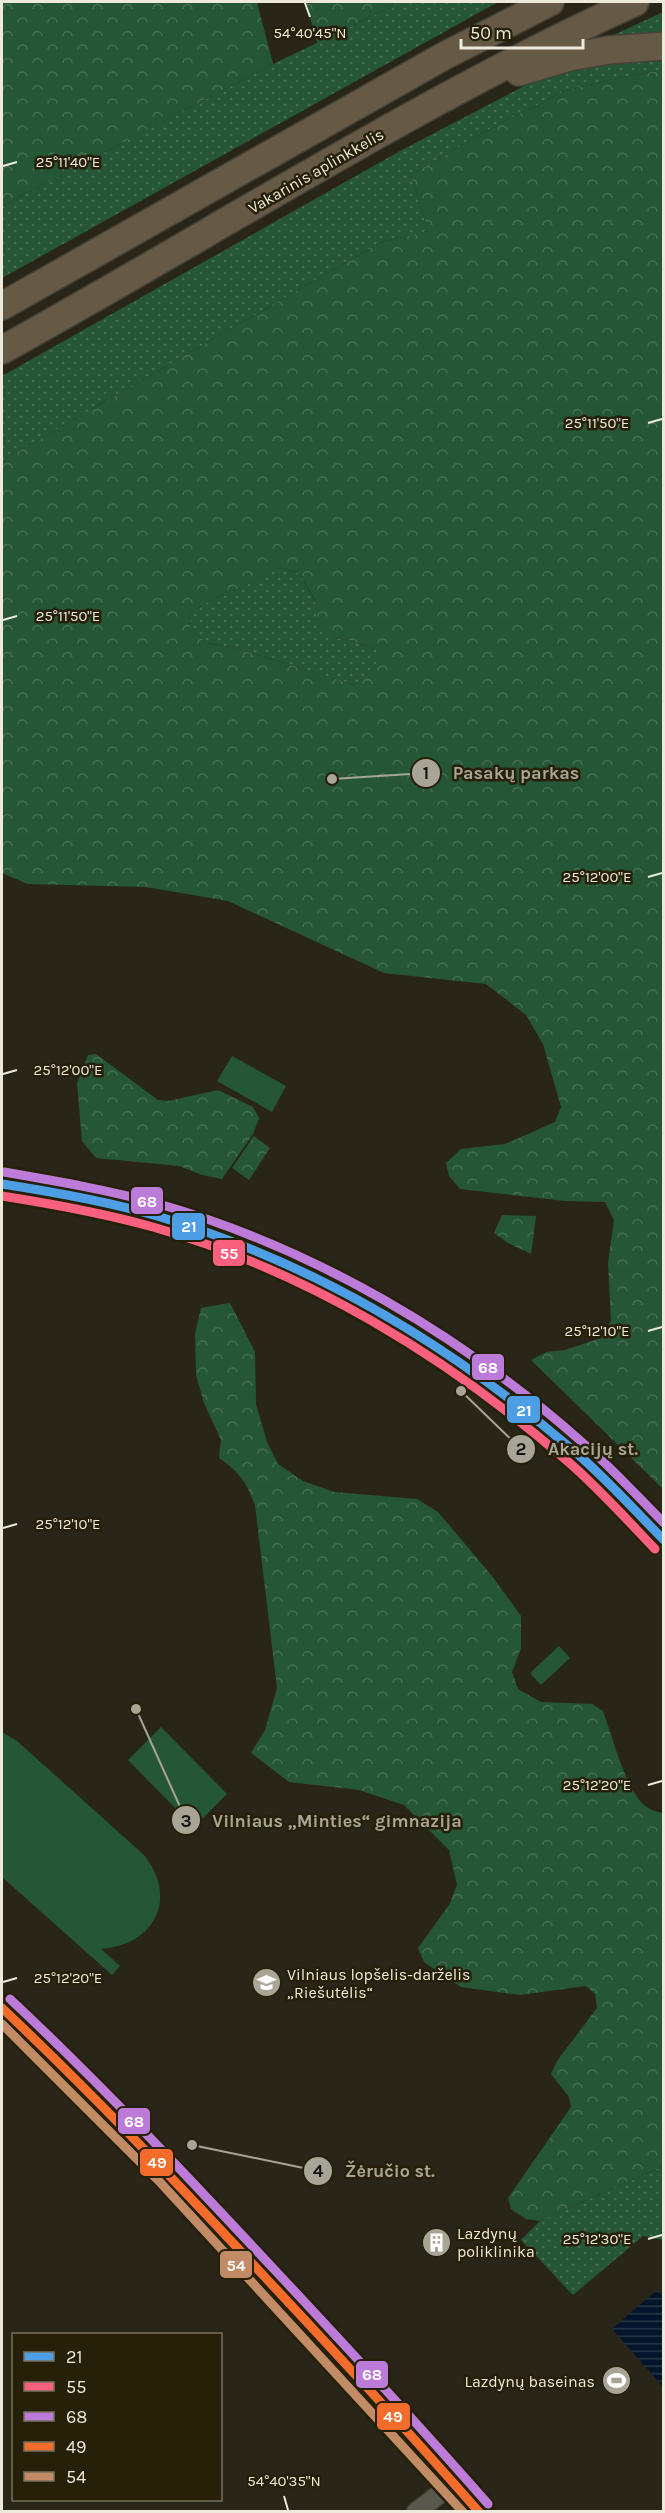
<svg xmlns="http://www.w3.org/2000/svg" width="665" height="2513" font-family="Karla,sans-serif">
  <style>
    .grass { fill: url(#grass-dots) }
    .forest { fill: url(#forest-crowns); fill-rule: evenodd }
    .pitch { fill: #255636 }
    .water { fill: url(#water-rules) }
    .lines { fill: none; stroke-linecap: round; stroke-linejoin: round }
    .minor-casing { stroke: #454339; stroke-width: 21 }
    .highway-casing { stroke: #454339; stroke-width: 30 }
    .minor { stroke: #5a574c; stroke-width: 18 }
    .highway { stroke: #665945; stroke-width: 27 }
    .bus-1-casing { stroke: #262008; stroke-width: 14 }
    .bus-2-casing { stroke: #262008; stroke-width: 14 }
    .bus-3-casing { stroke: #262008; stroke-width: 14 }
    .bus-4-casing { stroke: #262008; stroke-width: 14 }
    .bus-5-casing { stroke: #262008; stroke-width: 14 }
    .bus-1 { stroke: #4d9ee5; stroke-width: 9 }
    .bus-2 { stroke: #f8607d; stroke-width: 9 }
    .bus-3 { stroke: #bd7bd9; stroke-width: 9 }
    .bus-4 { stroke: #f36c2b; stroke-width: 9 }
    .bus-5 { stroke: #c18c65; stroke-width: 9 }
    .ticks { fill: none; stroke: #ede9db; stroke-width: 2 }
    .labels { text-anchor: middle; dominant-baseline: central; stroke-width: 5; stroke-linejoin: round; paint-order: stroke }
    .street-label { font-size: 16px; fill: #ede9db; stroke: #262008 }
    .poi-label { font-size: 16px; fill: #ede9db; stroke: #262008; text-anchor: start }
    .ticks-label { font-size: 15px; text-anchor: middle; fill: #ede9db; stroke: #262008; stroke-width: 5; stroke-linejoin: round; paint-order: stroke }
    .leader { fill: none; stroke: #a8a597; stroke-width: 2 }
    .callout-dot { fill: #a8a597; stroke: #262008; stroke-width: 2 }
    .mark-label { font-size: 18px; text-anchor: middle; font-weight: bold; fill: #111 }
    .callout-label { font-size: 18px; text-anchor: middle; font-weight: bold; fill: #a8a597; stroke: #262008; stroke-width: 5; stroke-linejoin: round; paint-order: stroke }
    .line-badge { stroke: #262008; stroke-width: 2 }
    .badge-label { font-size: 16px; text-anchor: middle; font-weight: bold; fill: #fff }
  </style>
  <defs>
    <pattern id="grass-dots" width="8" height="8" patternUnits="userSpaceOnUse" patternTransform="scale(1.5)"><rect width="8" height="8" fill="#255636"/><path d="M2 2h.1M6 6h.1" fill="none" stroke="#456e52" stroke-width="1.8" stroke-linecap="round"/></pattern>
    <pattern id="forest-crowns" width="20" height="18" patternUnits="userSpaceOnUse" patternTransform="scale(1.5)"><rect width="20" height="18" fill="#255636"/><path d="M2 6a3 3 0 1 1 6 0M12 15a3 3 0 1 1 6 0" fill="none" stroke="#456e52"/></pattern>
    <pattern id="water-rules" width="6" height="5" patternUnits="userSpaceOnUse" patternTransform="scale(1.5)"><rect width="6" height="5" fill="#04142a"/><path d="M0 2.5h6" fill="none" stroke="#293648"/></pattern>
  </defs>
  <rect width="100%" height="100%" fill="#292619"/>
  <path class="grass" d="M 402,2 L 498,2 L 2,278 L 2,206 L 273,64 Z
    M 663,12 L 663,37 L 607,38 Z
    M 663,55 L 663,70 L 617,78 L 565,91 L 493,127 L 411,175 L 428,231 L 381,242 L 2,461 L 2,376 L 400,151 L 551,72 Z
    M 281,568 L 300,574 L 335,638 L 353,641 L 377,650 L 377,663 L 355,685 L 236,648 L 207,643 L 190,630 L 189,615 C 206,599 231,593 252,582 C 262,577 269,570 281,568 Z
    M 663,2166 L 663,2240 L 643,2236 L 573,2295 L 521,2240 L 540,2221 Z"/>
  <path class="forest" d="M 2,2 L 257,2 L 273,64 L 2,206 Z
    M 306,2 L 402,2 L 317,43 Z
    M 663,70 L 664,70 L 663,1489 L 531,1360 L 547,1352 L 565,1350 L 601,1338 L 611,1321 L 608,1263 L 614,1220 L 605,1202 L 565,1201 L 460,1189 L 449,1176 L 446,1163 L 461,1149 L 505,1144 L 555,1122 L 561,1107 L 543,1044 L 526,1015 L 486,984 L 384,973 L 228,901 L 146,887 L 28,884 L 2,873 L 2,461 L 381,242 L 428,231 L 411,175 L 493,127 L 565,91 L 617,78 ZM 281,568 L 300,574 L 317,604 L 316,626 L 335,638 L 353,641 L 377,650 L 377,663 L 355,685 L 236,648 L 207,643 L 190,630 L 189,615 C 206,599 231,593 252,582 C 263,577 269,570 281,568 Z
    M 96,1054 L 158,1100 L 168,1101 L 218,1090 L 253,1107 L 259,1118 L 253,1134 L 222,1179 L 202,1175 L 179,1166 L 96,1158 L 82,1141 L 77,1083 L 88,1055 Z
    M 254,1136 L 270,1148 L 249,1180 L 232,1168 Z
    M 502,1215 L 536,1216 L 531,1254 L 508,1243 L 494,1233 Z
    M 230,1303 L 255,1352 L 256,1404 L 267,1442 L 278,1464 L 303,1481 L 334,1492 L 417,1499 L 438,1512 L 492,1576 L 521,1616 L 521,1648 L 512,1672 L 518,1689 L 541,1702 L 592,1704 L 603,1711 C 611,1733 626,1788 642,1803 C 648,1809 656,1812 663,1813 L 663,2166 L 540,2221 L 526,2219 L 511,2209 L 508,2198 L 571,2107 L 569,2097 L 551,2074 L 557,2061 L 597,2008 L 595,1994 L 586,1986 L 520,1995 L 461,1987 L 424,1962 L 418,1948 L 449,1905 L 457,1885 L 449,1850 L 404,1805 L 359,1790 L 289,1782 L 251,1753 L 265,1730 L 277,1688 L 255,1505 C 246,1481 240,1473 219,1458 L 221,1440 L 204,1403 L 196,1375 L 195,1334 L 201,1308 Z"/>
  <path class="pitch" d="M 232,1056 L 286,1086 L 272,1112 L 217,1081 Z
    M 559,1646 L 570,1658 L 541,1685 L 530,1673 Z
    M 161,1727 L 227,1794 L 194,1827 L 128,1760 Z
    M 2,1732 L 17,1741 L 144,1855 C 179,1899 154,1945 101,1949 L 120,1966 L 112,1975 L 2,1877 Z"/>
  <path class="water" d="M 657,2290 L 663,2297 L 663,2387 L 612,2329 Z"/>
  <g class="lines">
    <defs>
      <path id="minor" d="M 2,1184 C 210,1208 419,1311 574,1451 C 606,1479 634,1511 664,1541
        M 2,2008 C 93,2092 177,2182 262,2274 C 335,2352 408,2431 479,2512
        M 416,2512 L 454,2483"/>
      <path id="highway" d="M 519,72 L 569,57 L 609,50 L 664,46
        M 2,306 L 444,56 L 550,2
        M 2,350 C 212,234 416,102 635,2"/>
    </defs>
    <use href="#minor" class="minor-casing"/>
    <use href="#highway" class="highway-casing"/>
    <use href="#minor" class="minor"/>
    <use href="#highway" class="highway"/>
    <defs>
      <path id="bus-1" d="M 2,1184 C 54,1192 107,1201 157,1216 C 312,1262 452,1346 574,1451 C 606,1478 634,1510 664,1540"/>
      <path id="bus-2" d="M 2,1196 C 53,1204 103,1213 153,1227 C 306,1271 446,1356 565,1459 C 598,1487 626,1519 655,1549"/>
      <path id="bus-3" d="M 4,1172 C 56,1181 108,1190 159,1204 C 316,1249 462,1336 583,1443 C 612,1468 637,1496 664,1523
        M 10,1999 C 101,2084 186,2175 271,2266 C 344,2344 417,2423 488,2504"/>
      <path id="bus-4" d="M 2,2008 C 92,2093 177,2183 262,2274 C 335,2352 408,2431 479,2512"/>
      <path id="bus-5" d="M 2,2024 L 158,2180 L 463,2512"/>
    </defs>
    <use href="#bus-1" class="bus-1-casing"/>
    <use href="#bus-2" class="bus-2-casing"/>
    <use href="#bus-3" class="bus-3-casing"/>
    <use href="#bus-4" class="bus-4-casing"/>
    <use href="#bus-5" class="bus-5-casing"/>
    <use href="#bus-1" class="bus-1"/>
    <use href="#bus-2" class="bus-2"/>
    <use href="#bus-3" class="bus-3"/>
    <use href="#bus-4" class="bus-4"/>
    <use href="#bus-5" class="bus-5"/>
  </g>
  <path class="ticks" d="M 305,3 L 310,17M 3,166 L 17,162M 648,423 L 662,419M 3,620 L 17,616M 648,877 L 662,873M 3,1074 L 17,1070M 648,1331 L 662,1327M 3,1528 L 17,1524M 648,1785 L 662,1781M 3,1982 L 17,1978M 648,2239 L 662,2235M 284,2496 L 288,2510"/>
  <defs>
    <symbol id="school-disc" viewBox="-11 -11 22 22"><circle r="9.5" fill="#a8a597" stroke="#262008"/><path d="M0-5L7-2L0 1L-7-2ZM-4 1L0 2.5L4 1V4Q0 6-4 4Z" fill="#fff"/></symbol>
    <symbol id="building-disc" viewBox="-11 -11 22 22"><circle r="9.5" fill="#a8a597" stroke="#262008"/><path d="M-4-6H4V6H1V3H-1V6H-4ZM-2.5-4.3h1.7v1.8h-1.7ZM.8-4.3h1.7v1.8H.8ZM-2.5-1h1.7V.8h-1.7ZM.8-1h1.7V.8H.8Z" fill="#fff"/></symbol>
    <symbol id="stadium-disc" viewBox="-11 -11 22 22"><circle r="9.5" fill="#a8a597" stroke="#262008"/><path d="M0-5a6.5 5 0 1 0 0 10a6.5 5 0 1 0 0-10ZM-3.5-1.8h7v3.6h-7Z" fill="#fff"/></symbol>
  </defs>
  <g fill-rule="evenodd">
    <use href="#school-disc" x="250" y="1966" width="33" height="33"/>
    <use href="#building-disc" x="420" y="2226" width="33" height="33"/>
    <use href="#stadium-disc" x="600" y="2364" width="33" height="33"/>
  </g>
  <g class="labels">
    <g class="street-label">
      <text transform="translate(316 171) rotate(-30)">Vakarinis aplinkkelis</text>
    </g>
    <g class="poi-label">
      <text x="287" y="1974">Vilniaus lopšelis-darželis<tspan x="287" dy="18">„Riešutėlis“</tspan></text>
      <text x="457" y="2233">Lazdynų<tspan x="457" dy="18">poliklinika</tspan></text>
      <text x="595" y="2381" text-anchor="end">Lazdynų baseinas</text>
    </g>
  </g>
  <g class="ticks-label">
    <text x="310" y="38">54°40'45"N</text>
    <text x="68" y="167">25°11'40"E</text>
    <text x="597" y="428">25°11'50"E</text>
    <text x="68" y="621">25°11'50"E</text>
    <text x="597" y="882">25°12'00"E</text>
    <text x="68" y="1075">25°12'00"E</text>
    <text x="597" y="1336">25°12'10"E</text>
    <text x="68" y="1529">25°12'10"E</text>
    <text x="597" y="1790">25°12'20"E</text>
    <text x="68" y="1983">25°12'20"E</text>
    <text x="597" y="2244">25°12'30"E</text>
    <text x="284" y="2486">54°40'35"N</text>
  </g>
  <path class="leader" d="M332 779L426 773M461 1391L521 1449M136 1709L186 1820M192 2145L318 2171"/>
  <g class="callout-dot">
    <circle cx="332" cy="779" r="6"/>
    <circle cx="461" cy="1391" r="6"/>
    <circle cx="136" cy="1709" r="6"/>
    <circle cx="192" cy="2145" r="6"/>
    <circle cx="426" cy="773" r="15"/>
    <circle cx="521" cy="1449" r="15"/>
    <circle cx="186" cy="1820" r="15"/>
    <circle cx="318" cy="2171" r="15"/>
  </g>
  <g class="mark-label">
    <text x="426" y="779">1</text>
    <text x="521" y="1455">2</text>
    <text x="186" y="1827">3</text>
    <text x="318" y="2177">4</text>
  </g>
  <g class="callout-label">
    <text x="516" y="779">Pasakų parkas</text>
    <text x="593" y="1455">Akacijų st.</text>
    <text x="337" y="1827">Vilniaus „Minties“ gimnazija</text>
    <text x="390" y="2177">Žėručio st.</text>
  </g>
  <g class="line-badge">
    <rect x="130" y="1186" width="34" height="29" rx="6" fill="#bd7bd9"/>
    <rect x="171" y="1212" width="35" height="29" rx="6" fill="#4d9ee5"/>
    <rect x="212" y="1239" width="34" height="28" rx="6" fill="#f8607d"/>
    <rect x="471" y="1353" width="34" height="28" rx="6" fill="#bd7bd9"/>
    <rect x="506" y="1395" width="35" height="29" rx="6" fill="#4d9ee5"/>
    <rect x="117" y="2107" width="34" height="28" rx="6" fill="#bd7bd9"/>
    <rect x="139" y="2148" width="35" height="29" rx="6" fill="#f36c2b"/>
    <rect x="219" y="2250" width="34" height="29" rx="6" fill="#c18c65"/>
    <rect x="355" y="2360" width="34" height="29" rx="6" fill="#bd7bd9"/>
    <rect x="376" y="2402" width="35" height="29" rx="6" fill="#f36c2b"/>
  </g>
  <g class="badge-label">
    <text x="147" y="1207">68</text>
    <text x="189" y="1232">21</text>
    <text x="229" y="1259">55</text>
    <text x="488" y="1373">68</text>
    <text x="524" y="1416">21</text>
    <text x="134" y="2127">68</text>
    <text x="157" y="2168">49</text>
    <text x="236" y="2271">54</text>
    <text x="372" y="2380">68</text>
    <text x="393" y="2422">49</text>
  </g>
  <rect width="665" height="2513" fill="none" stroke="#ede9db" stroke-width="6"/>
  <rect x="12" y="2333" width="210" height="168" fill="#262008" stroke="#76705c" stroke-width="1.5"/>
  <rect x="24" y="2352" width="30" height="9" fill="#4d9ee5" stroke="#76705c" stroke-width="1.5"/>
  <text x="66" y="2363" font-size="18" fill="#ede9db">21</text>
  <rect x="24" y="2382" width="30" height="9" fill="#f8607d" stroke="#76705c" stroke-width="1.5"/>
  <text x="66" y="2393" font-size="18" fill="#ede9db">55</text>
  <rect x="24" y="2412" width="30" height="9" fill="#bd7bd9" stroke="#76705c" stroke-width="1.5"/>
  <text x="66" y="2423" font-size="18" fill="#ede9db">68</text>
  <rect x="24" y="2442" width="30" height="9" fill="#f36c2b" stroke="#76705c" stroke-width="1.5"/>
  <text x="66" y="2453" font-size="18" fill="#ede9db">49</text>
  <rect x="24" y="2472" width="30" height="9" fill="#c18c65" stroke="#76705c" stroke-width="1.5"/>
  <text x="66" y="2483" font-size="18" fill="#ede9db">54</text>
  <path d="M461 39v9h122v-9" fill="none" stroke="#ede9db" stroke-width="3"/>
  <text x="470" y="39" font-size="18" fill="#ede9db" stroke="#262008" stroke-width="4.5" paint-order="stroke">50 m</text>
</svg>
